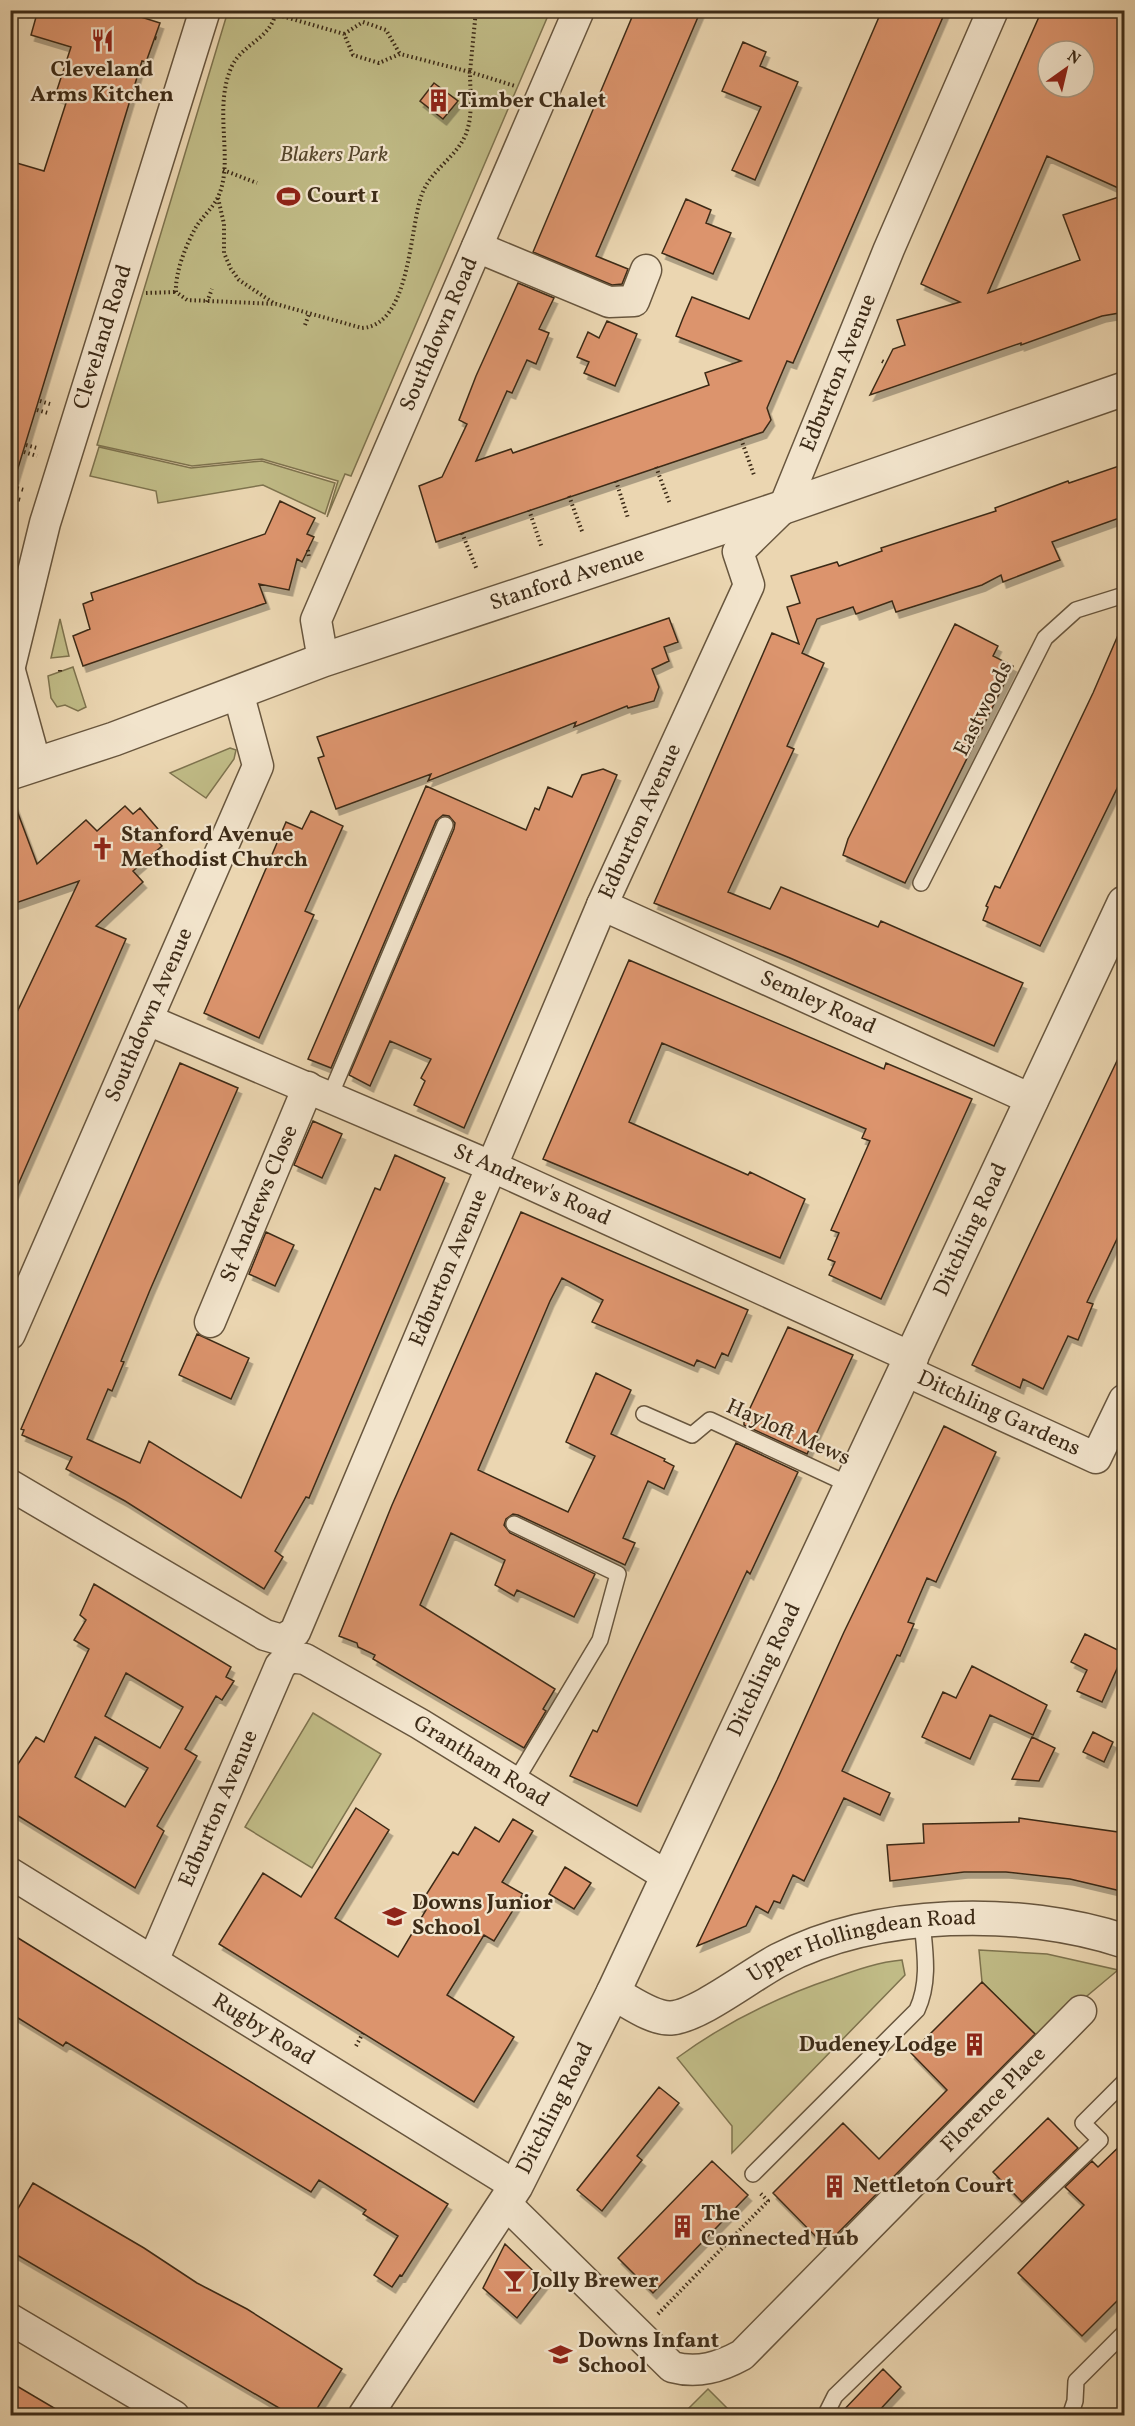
<svg xmlns="http://www.w3.org/2000/svg" width="1135" height="2426" font-family="Vollkorn,serif">
  <style>
    .green { fill: #c0bb86; stroke: #7e734e; stroke-width: 1.5 }
    .building { fill: #dc946d; stroke: #3d2b17; stroke-width: 1.5; fill-rule: evenodd; filter: url(#shadow) }
    .lines { fill: none; stroke-linecap: round; stroke-linejoin: round }
    .service-casing { stroke: #68563e; stroke-width: 18 }
    .minor-casing { stroke: #68563e; stroke-width: 33 }
    .tertiary-casing { stroke: #68563e; stroke-width: 36 }
    .path { stroke: #3d2b17; stroke-width: 4; stroke-dasharray: 1.5 3; stroke-linecap: butt }
    .service { stroke: #f2e4cc; stroke-width: 15 }
    .minor { stroke: #f2e4cc; stroke-width: 30 }
    .tertiary { stroke: #f2e4cc; stroke-width: 33 }
    .labels { text-anchor: middle; dominant-baseline: central; stroke-width: 4.5; stroke-linejoin: round; paint-order: stroke }
    .poi-label { font-size: 22px; font-weight: bold; fill: #3d2b17; stroke: #f2e4cc; text-anchor: start }
    .park-label { font-size: 22px; font-style: italic; fill: #57482d; stroke: #f2e4cc }
    .street-label { font-size: 22px; fill: #3d2b17; stroke: #f2e4cc }
  </style>
  <defs>
    <filter id="shadow"><feDropShadow dx="3.5" dy="6" stdDeviation="0" flood-color="#0004"/></filter>
  </defs>
  <rect width="100%" height="100%" fill="#ebd6b1"/>
  <filter id="stains"><feTurbulence type="fractalNoise" baseFrequency=".00333" numOctaves="4"/><feColorMatrix values="0 0 0 0 .2 0 0 0 0 .09 0 0 0 0 .02 0 0 0 .5 -.17"/></filter>
  <radialGradient id="worn" r=".72"><stop offset=".6" stop-color="#630" stop-opacity="0"/><stop offset="1" stop-color="#630" stop-opacity=".3"/></radialGradient>
  <path class="green" d="M 228,11 L 550,11 L 351,476 L 345,474 L 327,517 L 338,481 L 262,459 L 192,466 L 97,445 Z
    M 99,447 L 191,468 L 262,461 L 335,483 L 325,514 L 263,485 L 158,503 L 156,491 L 90,476 Z
    M 60,619 L 69,656 L 51,658 Z
    M 73,667 L 86,707 L 78,711 L 65,705 L 57,707 L 51,698 L 48,676 Z
    M 230,748 L 236,750 L 234,759 L 206,798 L 170,773 Z
    M 313,1713 L 381,1754 L 312,1868 L 245,1827 Z
    M 979,1950 L 1047,1954 L 1118,1970 L 1038,2037 L 982,1982 Z
    M 902,1960 L 905,1975 L 732,2153 L 732,2126 L 677,2058 C 726,2022 777,1997 834,1978 C 856,1970 879,1962 902,1960 Z
    M 708,2389 L 734,2415 L 682,2415 Z"/>
  <path class="building" d="M 38,10 L 119,10 L 160,23 L 146,62 L 142,61 L 15,478 L 10,477 L 10,161 L 44,171 L 67,100 L 55,96 L 71,47 L 31,35 Z
    M 635,10 L 701,10 L 596,256 L 628,269 L 622,284 L 612,285 L 533,252 Z
    M 882,10 L 946,10 L 793,363 L 787,361 L 767,408 L 771,420 L 763,432 L 436,542 L 419,486 L 442,477 L 467,424 L 459,420 L 476,376 L 518,283 L 554,298 L 539,329 L 549,333 L 536,364 L 527,360 L 512,393 L 507,391 L 476,461 L 511,449 L 513,453 L 709,385 L 705,373 L 741,361 L 676,336 L 683,318 L 692,297 L 749,319 Z
    M 1042,10 L 1125,10 L 1125,191 L 1047,156 L 988,293 L 1080,260 L 1063,215 L 1125,195 L 1125,312 L 1102,316 L 1021,345 L 1021,343 L 870,395 L 893,349 L 905,345 L 897,320 L 960,302 L 921,284 ZM 1048,51 L 1084,51 L 1084,87 L 1048,87 Z
    M 743,42 L 766,52 L 760,66 L 798,82 L 755,180 L 732,170 L 761,107 L 722,91 Z
    M 434,83 L 458,101 L 443,119 L 420,101 Z
    M 686,199 L 711,210 L 706,223 L 731,233 L 713,274 L 662,253 Z
    M 607,321 L 637,334 L 615,386 L 584,373 L 589,362 L 577,357 L 588,332 L 599,338 Z
    M 1125,464 L 1125,516 L 1052,542 L 1060,560 L 1003,582 L 1001,575 L 982,585 L 896,612 L 892,601 L 856,614 L 853,607 L 817,619 L 802,653 L 824,663 L 787,746 L 794,749 L 728,892 L 770,909 L 781,887 L 878,927 L 881,921 L 1023,983 L 994,1046 L 790,958 L 654,903 L 772,633 L 799,644 L 787,607 L 800,603 L 791,576 L 837,562 L 839,566 L 882,551 L 881,548 L 996,511 L 995,508 L 1068,481 L 1069,483 Z
    M 280,501 L 315,518 L 307,534 L 314,537 L 302,562 L 297,559 L 289,590 L 259,584 L 266,603 L 83,666 L 73,636 L 90,629 L 83,604 L 93,600 L 91,593 L 265,534 Z
    M 669,618 L 678,642 L 664,647 L 669,661 L 652,669 L 659,687 L 654,701 L 628,708 L 627,706 L 574,727 L 576,722 L 428,781 L 431,774 L 336,809 L 318,758 L 324,756 L 317,737 Z
    M 1125,619 L 1125,772 L 1040,946 L 983,920 L 988,907 L 986,906 L 995,886 L 1000,888 L 1093,693 Z
    M 955,624 L 998,646 L 993,656 L 1013,666 L 905,883 L 843,855 L 848,839 Z
    M 603,769 L 617,775 L 464,1128 L 414,1105 L 425,1081 L 421,1078 L 431,1059 L 390,1041 L 370,1086 L 349,1075 L 454,829 L 455,823 L 449,816 L 443,815 L 436,821 L 331,1068 L 308,1059 L 426,786 L 526,830 L 535,808 L 539,810 L 548,787 L 572,797 L 582,775 Z
    M 10,800 L 13,800 L 37,864 L 86,820 L 97,831 L 125,806 L 133,814 L 140,808 L 158,829 L 152,835 L 162,846 L 133,871 L 143,882 L 96,926 L 126,939 L 10,1203 L 10,1027 L 79,881 L 10,905 Z
    M 311,811 L 343,826 L 305,911 L 314,915 L 259,1038 L 204,1013 L 286,822 L 302,829 Z
    M 629,960 L 884,1069 L 886,1063 L 972,1099 L 881,1299 L 829,1275 L 835,1262 L 828,1259 L 839,1233 L 831,1230 L 870,1141 L 862,1138 L 866,1129 L 662,1043 L 629,1122 L 748,1175 L 750,1172 L 805,1199 L 780,1258 L 543,1159 Z
    M 1125,1044 L 1125,1222 L 1087,1302 L 1093,1304 L 1078,1340 L 1068,1336 L 1043,1389 L 1023,1379 L 1020,1388 L 972,1365 Z
    M 180,1063 L 238,1088 L 150,1290 L 121,1361 L 124,1362 L 112,1391 L 108,1389 L 87,1439 L 140,1463 L 149,1441 L 241,1498 L 375,1188 L 380,1190 L 395,1155 L 445,1178 L 309,1498 L 306,1497 L 275,1551 L 283,1557 L 264,1589 L 125,1501 L 66,1469 L 72,1457 L 22,1435 L 24,1430 L 21,1429 Z
    M 313,1121 L 342,1134 L 322,1178 L 294,1165 Z
    M 521,1212 L 748,1310 L 728,1356 L 722,1353 L 715,1368 L 697,1360 L 694,1366 L 592,1322 L 603,1300 L 562,1278 L 550,1301 L 478,1470 L 568,1512 L 595,1456 L 566,1442 L 596,1373 L 631,1390 L 611,1434 L 665,1459 L 664,1461 L 674,1466 L 664,1489 L 648,1481 L 623,1538 L 635,1543 L 625,1565 L 518,1515 L 513,1514 L 506,1519 L 504,1525 L 510,1533 L 595,1574 L 574,1617 L 517,1590 L 514,1596 L 495,1585 L 505,1560 L 451,1533 L 420,1605 L 555,1689 L 543,1709 L 546,1711 L 524,1748 L 373,1659 L 375,1655 L 358,1647 L 357,1643 L 339,1636 L 392,1505 Z
    M 266,1232 L 294,1245 L 275,1286 L 249,1274 Z
    M 788,1327 L 853,1355 L 807,1454 L 744,1425 L 744,1421 Z
    M 197,1334 L 249,1358 L 231,1399 L 179,1375 Z
    M 944,1426 L 996,1452 L 936,1582 L 927,1578 L 908,1622 L 914,1624 L 900,1656 L 897,1655 L 842,1771 L 890,1793 L 880,1815 L 844,1798 L 804,1881 L 793,1875 L 780,1903 L 774,1901 L 768,1913 L 756,1906 L 746,1926 L 697,1946 L 777,1780 L 844,1632 Z
    M 736,1443 L 798,1472 L 750,1574 L 747,1571 L 637,1806 L 570,1776 L 593,1730 L 597,1732 Z
    M 94,1584 L 231,1667 L 226,1677 L 234,1681 L 222,1700 L 216,1696 L 185,1749 L 197,1756 L 157,1826 L 164,1831 L 135,1888 L 10,1811 L 10,1776 L 36,1737 L 44,1742 L 89,1649 L 74,1640 L 86,1620 L 80,1615 ZM 126,1673 L 183,1707 L 160,1748 L 105,1716 ZM 95,1737 L 148,1768 L 125,1807 L 75,1777 Z
    M 1085,1634 L 1124,1653 L 1102,1702 L 1077,1691 L 1087,1670 L 1071,1662 Z
    M 972,1666 L 1047,1705 L 1033,1735 L 990,1715 L 970,1759 L 922,1737 L 943,1692 L 956,1698 Z
    M 1093,1732 L 1113,1742 L 1104,1762 L 1083,1752 Z
    M 1032,1737 L 1055,1748 L 1039,1781 L 1012,1779 Z
    M 356,1808 L 389,1830 L 335,1918 L 398,1957 L 426,1910 L 419,1906 L 453,1852 L 458,1855 L 475,1827 L 499,1842 L 513,1819 L 533,1831 L 502,1882 L 523,1894 L 494,1941 L 484,1935 L 447,1995 L 514,2037 L 474,2102 L 219,1944 L 263,1873 L 301,1897 Z
    M 1019,1818 L 1125,1833 L 1125,1892 L 1070,1879 L 1006,1872 L 964,1872 L 890,1881 L 887,1845 L 924,1843 L 923,1824 L 1019,1822 Z
    M 565,1867 L 591,1883 L 574,1909 L 549,1894 Z
    M 10,1933 L 448,2204 L 402,2276 L 400,2275 L 392,2287 L 374,2275 L 398,2236 L 363,2214 L 366,2210 L 319,2180 L 311,2192 L 84,2053 L 66,2042 L 63,2046 L 10,2013 Z
    M 982,1982 L 1035,2034 L 825,2246 L 773,2193 L 843,2123 L 879,2159 L 947,2090 L 911,2053 Z
    M 659,2087 L 679,2103 L 637,2156 L 642,2160 L 602,2211 L 577,2190 Z
    M 1048,2118 L 1078,2148 L 1022,2202 L 993,2172 Z
    M 1125,2141 L 1125,2293 L 1082,2336 L 1018,2273 L 1084,2205 L 1065,2187 L 1092,2161 L 1098,2167 Z
    M 712,2161 L 748,2195 L 653,2293 L 618,2258 Z
    M 33,2183 L 144,2248 L 197,2283 L 247,2309 L 342,2369 L 313,2415 L 291,2415 L 10,2251 L 10,2222 Z
    M 505,2244 L 545,2282 L 517,2318 L 483,2288 Z
    M 883,2369 L 901,2387 L 875,2415 L 839,2415 Z
    M 10,2382 L 66,2415 L 10,2415 Z"/>
  <g class="lines">
    <defs>
      <path id="service" d="M 921,883 L 1045,638 L 1076,610 L 1124,595
        M 330,1096 L 445,825
        M 644,1414 L 692,1435 L 710,1420 L 850,1485
        M 514,1524 L 618,1574 L 600,1640 L 515,1782
        M 753,2174 L 917,2010 C 930,1982 925,1952 922,1922
        M 825,2416 L 835,2396 L 1100,2140 L 1083,2123 L 1124,2082
        M 1070,2416 L 1075,2401 L 1076,2381 L 1124,2333"/>
      <g id="minor">
        <path d="M 477,247 L 609,302 L 634,301 L 646,270"/>
        <path id="s1" d="M 323,660 L 316,620 L 579,10"/>
        <path id="s2" d="M 10,666 L 45,523 L 205,10"/>
        <path d="M 10,671 L 36,765"/>
        <path id="s3" d="M 602,905 L 1033,1100"/>
        <path id="s4" d="M 148,1020 L 493,1167 L 913,1358"/>
        <path id="s5" d="M 210,1322 L 308,1087"/>
        <path id="s6" d="M 10,1334 L 258,766 L 238,692"/>
        <path id="s7" d="M 906,1371 L 1096,1458 L 1124,1400"/>
        <path id="s8" d="M 10,1485 L 265,1635 L 282,1640 L 295,1632 L 602,905 L 749,585 L 738,552 L 784,507 L 889,249 L 993,10"/>
        <path id="s9" d="M 10,1873 L 516,2186"/>
        <path id="s10" d="M 153,1961 L 280,1666 L 289,1657 L 305,1659 L 420,1724 L 667,1876"/>
        <path id="s11" d="M 506,2204 L 672,2367 C 698,2374 720,2367 742,2355 L 1081,2011"/>
        <path d="M 10,2319 L 174,2416"/>
      </g>
      <g id="tertiary">
        <path id="s12" d="M 10,773 L 114,739 L 323,660 L 784,507 L 1124,389"/>
        <path id="s13" d="M 613,1993 C 629,2001 652,2019 671,2018 C 699,2016 752,1974 779,1960 C 877,1909 1021,1907 1124,1941"/>
        <path id="s14" d="M 365,2416 L 516,2186 L 613,1993 L 1124,903"/>
      </g>
    </defs>
    <use href="#service" class="service-casing"/>
    <use href="#minor" class="minor-casing"/>
    <use href="#tertiary" class="tertiary-casing"/>
    <path class="path" d="M 261,10 L 344,34 L 353,55 L 379,63 L 400,54 L 470,72 L 476,10
      M 276,10 C 273,38 243,43 232,66 C 212,109 235,161 218,197 C 213,208 202,217 196,227 C 186,245 175,272 176,292 L 187,300 L 276,304 L 362,328 C 411,325 409,228 422,194 C 431,169 459,156 467,131 C 473,113 470,91 470,72 L 515,86
      M 344,34 L 363,22 L 386,30 L 400,54
      M 155,38 L 159,39
      M 223,170 L 257,183
      M 218,198 L 224,224 L 224,253 L 231,269 L 239,280 L 275,304
      M 146,293 L 176,292
      M 207,302 L 212,289
      M 305,325 L 309,314
      M 882,361 L 886,363
      M 40,401 L 50,404
      M 37,410 L 48,413
      M 741,439 L 754,475
      M 26,445 L 37,448
      M 24,452 L 37,456
      M 656,467 L 670,504
      M 616,481 L 628,518
      M 13,487 L 24,490
      M 569,496 L 583,534
      M 10,497 L 21,500
      M 529,510 L 542,548
      M 462,533 L 477,570
      M 308,550 L 309,559
      M 60,670 L 60,672
      M 356,2046 L 363,2033
      M 658,2314 L 768,2201 L 760,2193"/>
    <use href="#service" class="service"/>
    <use href="#minor" class="minor"/>
    <use href="#tertiary" class="tertiary"/>
  </g>
  <defs>
    <symbol id="restaurant-bare" viewBox="-9 -9 18 18"><path d="M-5-6h1v4h1v-4h1v4h1v-4h1v5L-1.5 .5V6h-2V.5L-5-1ZM5-6V6H3V1.5H1.5Q1.5-4 5-6Z" fill="#8f2418" stroke="#f2e4cc" stroke-width="2.5" paint-order="stroke"/></symbol>
    <symbol id="building-bare" viewBox="-9 -9 18 18"><path d="M-4-6H4V6H1V3H-1V6H-4ZM-2.5-4.3h1.7v1.8h-1.7ZM.8-4.3h1.7v1.8H.8ZM-2.5-1h1.7V.8h-1.7ZM.8-1h1.7V.8H.8Z" fill="#8f2418" stroke="#f2e4cc" stroke-width="2.5" paint-order="stroke"/></symbol>
    <symbol id="stadium-bare" viewBox="-9 -9 18 18"><path d="M0-5a6.5 5 0 1 0 0 10a6.5 5 0 1 0 0-10ZM-3.5-1.8h7v3.6h-7Z" fill="#8f2418" stroke="#f2e4cc" stroke-width="2.5" paint-order="stroke"/></symbol>
    <symbol id="church-bare" viewBox="-9 -9 18 18"><path d="M-1.2-6h2.4v3.5h3.3v2.4h-3.3V6h-2.4V-.1h-3.3v-2.4h3.3Z" fill="#8f2418" stroke="#f2e4cc" stroke-width="2.5" paint-order="stroke"/></symbol>
    <symbol id="school-bare" viewBox="-9 -9 18 18"><path d="M0-5L7-2L0 1L-7-2ZM-4 1L0 2.5L4 1V4Q0 6-4 4Z" fill="#8f2418" stroke="#f2e4cc" stroke-width="2.5" paint-order="stroke"/></symbol>
    <symbol id="bar-bare" viewBox="-9 -9 18 18"><path d="M-6-5H6L.8 .8V4.5H3.5V6h-7V4.5H-.8V.8Z" fill="#8f2418" stroke="#f2e4cc" stroke-width="2.5" paint-order="stroke"/></symbol>
  </defs>
  <g fill-rule="evenodd">
    <use href="#restaurant-bare" x="86" y="24" width="33" height="33"/>
    <use href="#building-bare" x="422" y="84" width="33" height="33"/>
    <use href="#stadium-bare" x="272" y="180" width="33" height="33"/>
    <use href="#church-bare" x="86" y="832" width="33" height="33"/>
    <use href="#school-bare" x="378" y="1900" width="33" height="33"/>
    <use href="#building-bare" x="958" y="2028" width="33" height="33"/>
    <use href="#building-bare" x="818" y="2170" width="33" height="33"/>
    <use href="#building-bare" x="666" y="2210" width="33" height="33"/>
    <use href="#bar-bare" x="498" y="2264" width="33" height="33"/>
    <use href="#school-bare" x="544" y="2338" width="33" height="33"/>
  </g>
  <g class="labels">
    <g class="poi-label">
      <text x="102" y="70" text-anchor="middle">Cleveland<tspan x="102" dy="25">Arms Kitchen</tspan></text>
      <text x="457" y="101">Timber Chalet</text>
      <text x="307" y="196">Court 1</text>
      <text x="121" y="835">Stanford Avenue<tspan x="121" dy="25">Methodist Church</tspan></text>
      <text x="412" y="1903">Downs Junior<tspan x="412" dy="25">School</tspan></text>
      <text x="957" y="2045" text-anchor="end">Dudeney Lodge</text>
      <text x="853" y="2186">Nettleton Court</text>
      <text x="701" y="2214">The<tspan x="701" dy="25">Connected Hub</tspan></text>
      <text x="532" y="2281">Jolly Brewer</text>
      <text x="578" y="2341">Downs Infant<tspan x="578" dy="25">School</tspan></text>
    </g>
    <g class="park-label">
      <text x="334" y="155">Blakers Park</text>
    </g>
    <g class="street-label">
      <text stroke="none"><textPath href="#s1" startOffset="352">Southdown Road</textPath></text>
      <text stroke="none"><textPath href="#s2" startOffset="342">Cleveland Road</textPath></text>
      <text stroke="none"><textPath href="#s8" startOffset="1714">Edburton Avenue</textPath></text>
      <text stroke="none"><textPath href="#s12" startOffset="590">Stanford Avenue</textPath></text>
      <text transform="translate(984 709) rotate(-63)">Eastwoods</text>
      <text stroke="none"><textPath href="#s8" startOffset="1210">Edburton Avenue</textPath></text>
      <text stroke="none"><textPath href="#s3" startOffset="237">Semley Road</textPath></text>
      <text stroke="none"><textPath href="#s6" startOffset="348">Southdown Avenue</textPath></text>
      <text stroke="none"><textPath href="#s4" startOffset="418">St Andrew's Road</textPath></text>
      <text stroke="none"><textPath href="#s5" startOffset="128">St Andrews Close</textPath></text>
      <text stroke="none"><textPath href="#s14" startOffset="1334">Ditchling Road</textPath></text>
      <text stroke="none"><textPath href="#s8" startOffset="724">Edburton Avenue</textPath></text>
      <text stroke="none"><textPath href="#s7" startOffset="102">Ditchling Gardens</textPath></text>
      <text transform="translate(788 1433) rotate(24)">Hayloft Mews</text>
      <text stroke="none"><textPath href="#s14" startOffset="848">Ditchling Road</textPath></text>
      <text stroke="none"><textPath href="#s10" startOffset="554">Grantham Road</textPath></text>
      <text stroke="none"><textPath href="#s10" startOffset="166">Edburton Avenue</textPath></text>
      <text stroke="none"><textPath href="#s13" startOffset="272">Upper Hollingdean Road</textPath></text>
      <text stroke="none"><textPath href="#s9" startOffset="298">Rugby Road</textPath></text>
      <text stroke="none"><textPath href="#s11" startOffset="664">Florence Place</textPath></text>
      <text stroke="none"><textPath href="#s14" startOffset="362">Ditchling Road</textPath></text>
    </g>
  </g>
  <rect width="1135" height="2426" fill="none" stroke="#ebd6b1" stroke-width="36"/>
  <rect x="12" y="12" width="1111" height="2402" fill="none" stroke="#3d2b17" stroke-width="3"/>
  <rect x="18" y="18" width="1099" height="2390" fill="none" stroke="#3d2b17" stroke-width="1.5"/>
  <g transform="translate(1066 69) rotate(34)"><circle r="28" fill="#f2e4cc" stroke="#aa9a84" stroke-width="1.5"/>
  <path d="M0-4.5L10 22L0 15L-10 22Z" fill="#8f2418"/>
  <text y="-9" font-size="16" font-weight="bold" text-anchor="middle" fill="#3d2b17">N</text>
  </g>
  <rect width="100%" height="100%" filter="url(#stains)"/>
  <rect width="100%" height="100%" fill="url(#worn)"/>
</svg>
